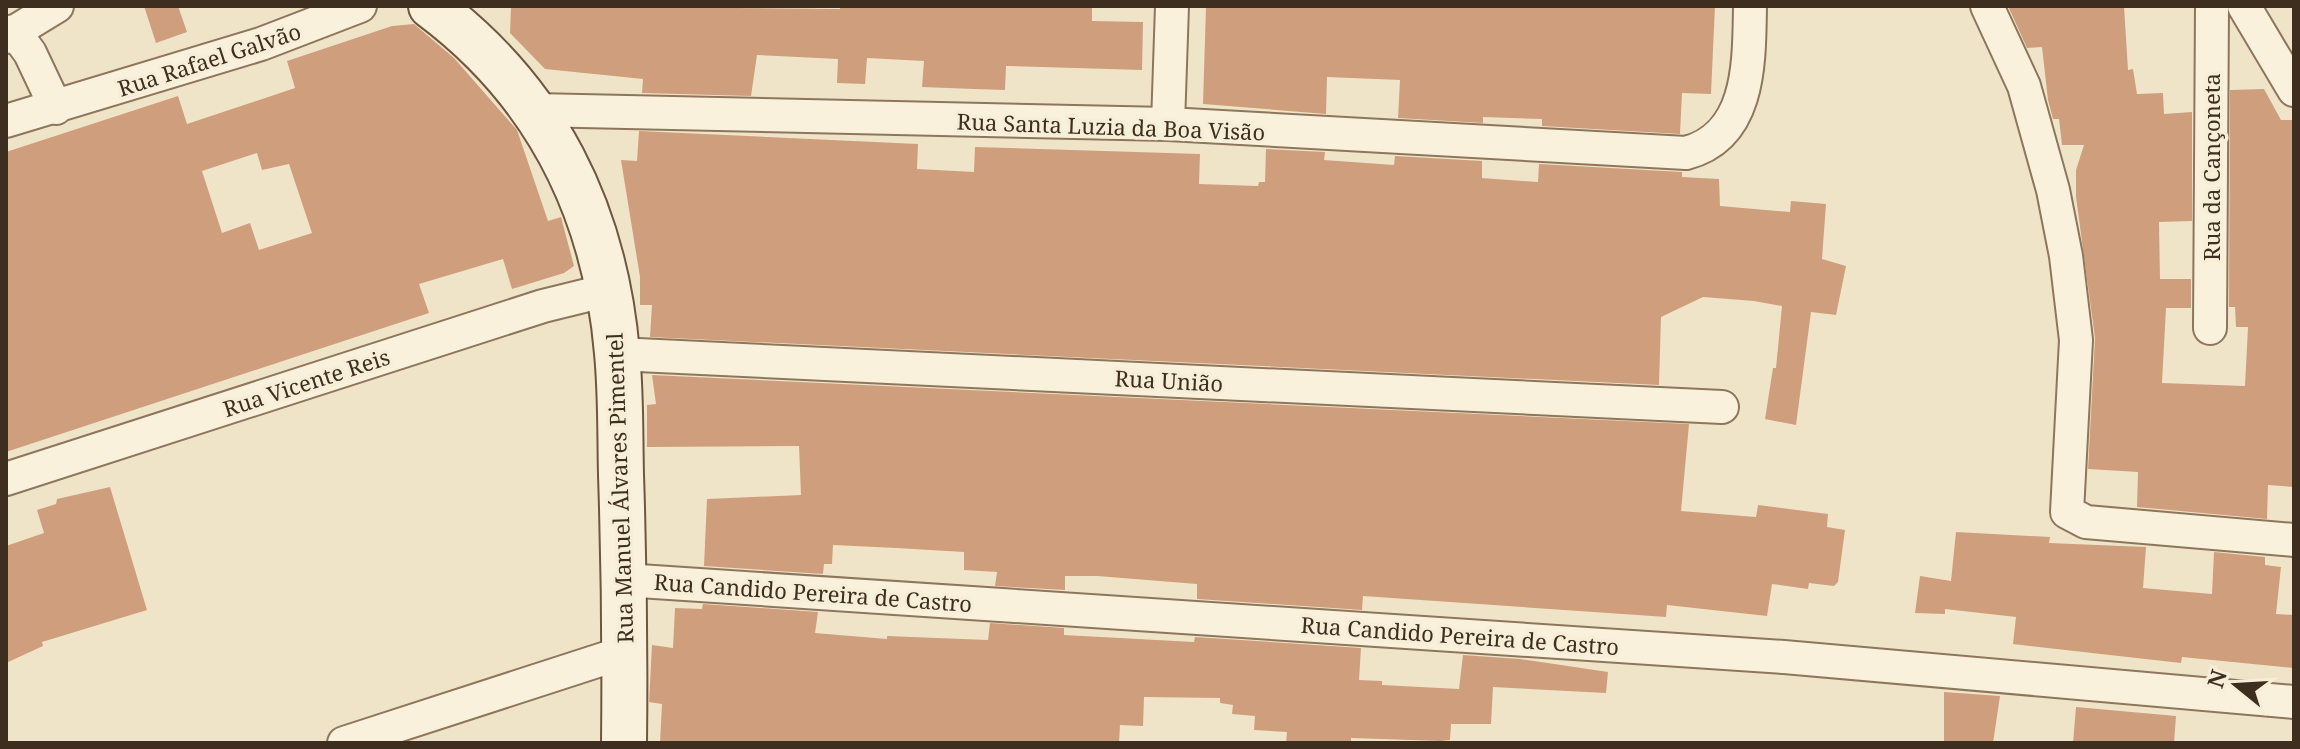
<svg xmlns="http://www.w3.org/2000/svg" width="2300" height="749" font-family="'Noto Serif',serif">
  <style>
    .building { fill: #cf9f7d; fill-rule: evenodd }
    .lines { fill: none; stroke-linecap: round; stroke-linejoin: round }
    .street-casing { stroke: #8d765c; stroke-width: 36 }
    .secondary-casing { stroke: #6f573f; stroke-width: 48 }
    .street { stroke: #faf1dc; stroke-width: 32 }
    .secondary { stroke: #faf1dc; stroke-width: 44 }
    .labels { text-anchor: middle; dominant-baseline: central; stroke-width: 7; stroke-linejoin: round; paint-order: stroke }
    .street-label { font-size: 22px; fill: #3d2e20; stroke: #f7eed8 }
  </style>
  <rect width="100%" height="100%" fill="#f0e4c8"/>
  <path class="building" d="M 144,6 L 178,6 L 187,32 L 156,43 Z
    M 511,6 L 840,9 L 840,6 L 1092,6 L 1092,21 L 1143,22 L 1142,70 L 1006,66 L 1005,90 L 974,89 L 922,87 L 924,61 L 867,58 L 865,84 L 837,83 L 838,59 L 757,55 L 751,96 L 642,93 L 643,79 L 545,69 L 510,33 Z
    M 1206,6 L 1715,6 L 1711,94 L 1682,93 L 1680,134 L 1542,126 L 1542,119 L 1483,117 L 1483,123 L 1398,118 L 1400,80 L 1327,77 L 1326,114 L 1203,104 Z
    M 2008,6 L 2124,6 L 2128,70 L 2133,69 L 2137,94 L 2163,93 L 2164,114 L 2192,112 L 2192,221 L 2159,222 L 2160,279 L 2191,279 L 2191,308 L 2166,308 L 2162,383 L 2245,386 L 2248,327 L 2236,327 L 2235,307 L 2229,307 L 2230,90 L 2264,89 L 2281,120 L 2294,120 L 2294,487 L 2268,485 L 2267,519 L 2137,507 L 2138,472 L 2088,469 L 2095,338 L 2076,197 L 2076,170 L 2084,145 L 2062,145 L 2059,119 L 2053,119 L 2048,100 L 2042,47 L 2027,48 Z
    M 414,24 L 454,58 L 517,130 L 548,221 L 561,217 L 574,266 L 564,273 L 512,289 L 503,259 L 419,284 L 429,313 L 6,452 L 6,152 L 178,96 L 187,124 L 295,88 L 287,61 L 392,26 ZM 257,153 L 262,170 L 289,164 L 312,233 L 259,250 L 250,223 L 222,233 L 202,171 Z
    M 639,131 L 918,144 L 917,169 L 974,172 L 975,147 L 1200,154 L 1199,184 L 1258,186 L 1259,182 L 1265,182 L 1266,149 L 1325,152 L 1324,160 L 1394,165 L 1395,156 L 1482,161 L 1482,178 L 1538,182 L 1539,164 L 1682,172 L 1682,177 L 1719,179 L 1720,206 L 1790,212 L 1791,201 L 1826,204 L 1822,259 L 1846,266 L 1836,315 L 1811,312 L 1796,425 L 1765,419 L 1773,368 L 1776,368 L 1782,306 L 1754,301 L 1703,297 L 1661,317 L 1659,385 L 650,337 L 652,305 L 640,305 L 640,277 L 621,160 L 637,161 Z
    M 652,375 L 1689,424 L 1681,511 L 1756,517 L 1758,505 L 1828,514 L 1827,527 L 1845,530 L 1838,582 L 1834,586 L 1809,583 L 1808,589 L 1772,584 L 1767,616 L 1667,605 L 1666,617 L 1363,596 L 1362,610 L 1197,599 L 1197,584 L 1097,576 L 1065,576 L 1065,590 L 995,586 L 997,572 L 964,570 L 964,552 L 896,548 L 833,545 L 832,564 L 824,564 L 823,574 L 704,566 L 707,499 L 801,495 L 799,446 L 647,447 L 647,405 L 656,404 Z
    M 110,487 L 147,610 L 42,642 L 43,646 L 6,663 L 6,546 L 44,533 L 37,510 L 56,504 L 57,499 Z
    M 1956,532 L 2050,537 L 2049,543 L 2146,547 L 2143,588 L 2212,594 L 2214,552 L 2265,557 L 2265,565 L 2281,567 L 2276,614 L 2294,615 L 2294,668 L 2182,657 L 2181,663 L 2013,644 L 2016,617 L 1945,609 L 1945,614 L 1915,613 L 1920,576 L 1951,581 Z
    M 703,604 L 818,612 L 815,633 L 887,639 L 887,636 L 988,640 L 990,623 L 1064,628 L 1064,635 L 1194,642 L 1195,637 L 1361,648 L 1359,680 L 1382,681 L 1382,685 L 1459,689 L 1463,655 L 1520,659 L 1608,672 L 1606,693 L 1493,687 L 1491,724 L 1451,724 L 1450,740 L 1441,741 L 1351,738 L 1351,743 L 1286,743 L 1287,732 L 1254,730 L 1255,716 L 1232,714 L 1233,705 L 1220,703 L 1220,698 L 1144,697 L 1143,726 L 1120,725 L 1119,743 L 660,743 L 662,704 L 649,702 L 652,645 L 673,648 L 675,608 L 702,609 Z
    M 1944,692 L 2000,696 L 1993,743 L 1944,743 Z
    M 2076,707 L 2176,716 L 2174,743 L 2073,743 Z"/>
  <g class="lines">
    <defs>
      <path id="street" d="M 1987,6 L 2024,86 L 2053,190 L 2066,256 L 2076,340 L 2067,512 L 2086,522 L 2294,540
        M 2244,6 L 2294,90
        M 14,31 L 30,53 L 56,108
        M 6,37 L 57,6
        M 535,110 L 1168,124 L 1686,153 C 1751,136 1749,62 1750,6
        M 6,121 L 261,44 L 360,6
        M 1168,124 L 1172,6
        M 2210,328 L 2212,6
        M 617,354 L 1722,407
        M 6,479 L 543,306 L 608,290
        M 624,580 L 1784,657 L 2294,702
        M 344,743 L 625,652"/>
      <path id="secondary" d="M 431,6 C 546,92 605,211 617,353 C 621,394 620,435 621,475 C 624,565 625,654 624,743"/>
    </defs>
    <use href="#street" class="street-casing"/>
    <use href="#secondary" class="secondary-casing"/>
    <use href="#street" class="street"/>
    <use href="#secondary" class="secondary"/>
  </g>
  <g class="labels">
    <g class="street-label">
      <text transform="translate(209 59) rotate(-18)">Rua Rafael Galvão</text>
      <text transform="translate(1111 126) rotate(2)">Rua Santa Luzia da Boa Visão</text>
      <text transform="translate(2211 167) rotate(-90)">Rua da Cançoneta</text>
      <text transform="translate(1169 380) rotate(3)">Rua União</text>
      <text transform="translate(306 382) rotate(-18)">Rua Vicente Reis</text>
      <text transform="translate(619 488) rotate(-92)">Rua Manuel Álvares Pimentel</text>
      <text transform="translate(813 592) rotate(4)">Rua Candido Pereira de Castro</text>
      <text transform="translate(1460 635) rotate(4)">Rua Candido Pereira de Castro</text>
    </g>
  </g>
  <rect width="2300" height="749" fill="none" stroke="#3d2e20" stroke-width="16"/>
  <g transform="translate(2236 685) rotate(288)" stroke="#f7eed8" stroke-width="6" paint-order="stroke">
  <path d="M0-6L14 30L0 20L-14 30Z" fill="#3d2e20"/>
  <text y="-12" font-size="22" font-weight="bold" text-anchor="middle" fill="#3d2e20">N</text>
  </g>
</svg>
